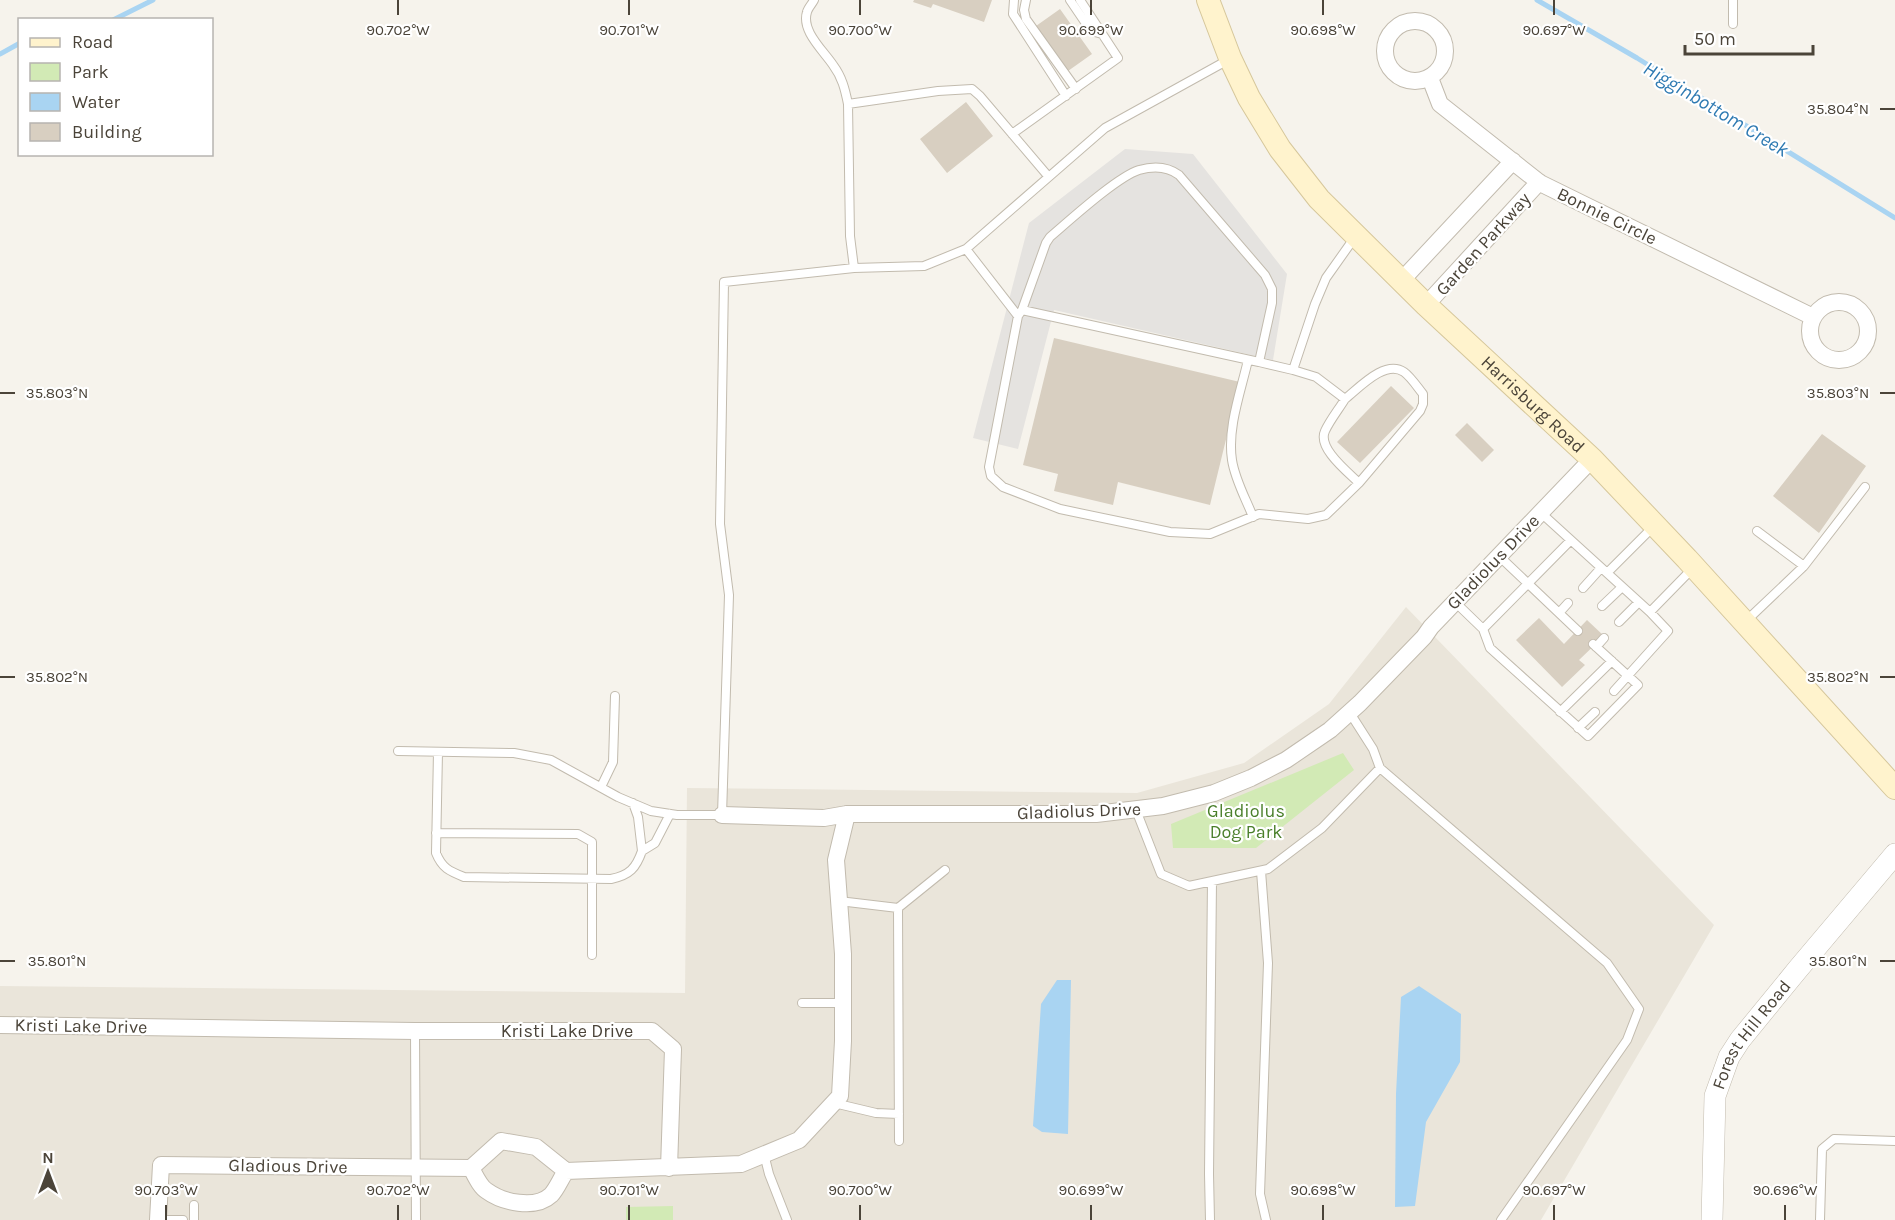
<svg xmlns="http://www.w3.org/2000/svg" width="1895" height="1220" font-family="Karla,sans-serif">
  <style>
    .residential { fill: #eae5da }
    .green { fill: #d2eab5 }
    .parking { fill: #e5e3e0 }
    .water { fill: #a9d4f2 }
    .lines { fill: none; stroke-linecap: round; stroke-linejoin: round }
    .stream { stroke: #a9d4f2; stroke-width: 5 }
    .building { fill: #d8cfc1 }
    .service-casing { stroke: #c2bbae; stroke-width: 10 }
    .minor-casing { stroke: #c2bbae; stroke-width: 18 }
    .tertiary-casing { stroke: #c2bbae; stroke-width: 22 }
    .secondary-casing { stroke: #d6c79b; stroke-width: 24 }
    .service { stroke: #fff; stroke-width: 8 }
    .minor { stroke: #fff; stroke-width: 16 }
    .tertiary { stroke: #fff; stroke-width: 21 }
    .secondary { stroke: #fff3cd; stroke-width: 22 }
    .ticks { fill: none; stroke: #4b4439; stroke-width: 2 }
    .labels { text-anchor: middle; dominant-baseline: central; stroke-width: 4.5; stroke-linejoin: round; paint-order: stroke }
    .street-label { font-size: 18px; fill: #4b4439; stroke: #fff }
    .park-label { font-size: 18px; fill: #4a7f2a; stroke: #fff }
    .water-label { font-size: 20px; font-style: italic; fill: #2e7ab2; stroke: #fff }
    .ticks-label { font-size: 15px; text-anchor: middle; fill: #4b4439; stroke: #fff; stroke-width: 4.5; stroke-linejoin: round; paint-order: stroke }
  </style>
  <rect width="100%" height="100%" fill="#f6f3ec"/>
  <path class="residential" d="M 1406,607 L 1714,925 L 1541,1220 L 0,1220 L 0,986 L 685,993 L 687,788 L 1137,793 L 1244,763 L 1329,704 Z"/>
  <path class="green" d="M 1343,753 L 1354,770 L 1256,848 L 1173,848 L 1171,824 Z
    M 673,1206 L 673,1220 L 626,1220 L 626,1207 Z"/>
  <path class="parking" d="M 1125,149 L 1193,154 L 1287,274 L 1273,360 L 1054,310 L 1018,449 L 973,438 L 1029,223 Z"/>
  <path class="water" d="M 1057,980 L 1071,980 L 1068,1134 L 1042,1132 L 1033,1126 L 1041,1004 Z
    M 1419,986 L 1461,1014 L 1460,1062 L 1426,1122 L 1415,1206 L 1395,1207 L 1396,1094 L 1401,997 Z"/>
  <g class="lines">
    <path class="stream" d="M 1537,0 L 1637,58 L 1895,218
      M 113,20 L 153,0
      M 0,54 L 20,43"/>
  </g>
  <path class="building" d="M 914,0 L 992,0 L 984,22 L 933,4 L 931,8 L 913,2 Z
    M 1060,9 L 1092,54 L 1068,71 L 1036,26 Z
    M 966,102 L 993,136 L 947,173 L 920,139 Z
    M 1054,338 L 1240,382 L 1210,505 L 1118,482 L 1113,505 L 1054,491 L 1058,474 L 1023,465 Z
    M 1391,386 L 1414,408 L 1360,463 L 1337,442 Z
    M 1467,423 L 1494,450 L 1482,462 L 1455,435 Z
    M 1822,434 L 1866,466 L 1819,533 L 1773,496 Z
    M 1539,618 L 1564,644 L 1587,620 L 1604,636 L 1579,660 L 1585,665 L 1562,687 L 1516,640 Z"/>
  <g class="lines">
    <defs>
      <path id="service" d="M 814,0 C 812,4 808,8 807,12 C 801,31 823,50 833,65 C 842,77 845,89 848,104 L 850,236 L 854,268 L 924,266 L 966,249 L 1105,128 L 1228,60
        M 1014,0 L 1013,14 L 1066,96
        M 1026,0 L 1024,10 L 1026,19 L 1076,89
        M 1070,0 L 1091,31 L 1102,34
        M 1733,0 L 1733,24
        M 848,104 L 938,91 L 972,89 L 980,96 L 1048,176
        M 1012,134 L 1118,58 L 1080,0
        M 966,249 L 1018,316 L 989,467 L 991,476 L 1003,487 L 1060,509 L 1170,532 L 1210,534 L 1259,514 L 1308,519 L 1326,515 L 1359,483
        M 1022,310 L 1259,362
        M 1018,316 L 1022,310 L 1046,243 L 1050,237 C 1070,220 1117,177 1139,170 C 1153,166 1167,166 1179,175 L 1265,275 L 1272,289 L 1272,303 L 1259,362 L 1293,370
        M 1248,360 C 1241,391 1227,428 1232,460 C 1235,480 1246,499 1253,517
        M 1345,399 C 1339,409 1330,420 1325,431 C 1317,448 1348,472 1359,483 L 1420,411 L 1423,404 L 1423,394 C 1418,388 1411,377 1404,372 C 1385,359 1359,388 1345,399 L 1316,377 L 1293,370 L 1315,304 L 1326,278 L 1355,237
        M 1540,512 L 1650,612 L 1694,567
        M 1757,531 L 1804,566
        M 1499,556 L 1578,631
        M 1607,573 L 1653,527
        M 1583,588 L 1601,568
        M 1455,602 L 1483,629 L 1571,540
        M 1602,606 L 1622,587
        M 1559,613 L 1568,603
        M 1619,622 L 1639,602
        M 1745,622 L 1804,566 L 1865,487
        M 1483,629 L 1490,648 L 1588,736 L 1638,685 L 1593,644
        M 1596,647 L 1604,638
        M 1614,691 L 1668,631 L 1650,612
        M 1560,712 L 1612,661
        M 1350,713 L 1373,749 L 1380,768 L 1607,963 L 1639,1009 L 1627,1040 L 1501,1220
        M 1578,728 L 1595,712
        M 398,751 L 514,753 L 551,760 L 618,797 L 651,811 L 677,815 L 722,815 L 729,595 L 720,524 L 724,282 L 854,268
        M 438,752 L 436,853 C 442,868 449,871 464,877 L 611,879 C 630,875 636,868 642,851
        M 601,787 L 613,762 L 615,696
        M 633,803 L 638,817 L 642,851 L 655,843 L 670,814
        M 1136,810 L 1161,874 L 1189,886 L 1268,869 L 1322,828 L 1380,768
        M 436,833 L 578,834 L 592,842 L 592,955
        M 1261,871 L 1268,963 L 1260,1194 L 1266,1220
        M 839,901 L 898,908 L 945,870
        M 898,908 L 899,1141
        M 802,1003 L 843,1003
        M 415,1031 L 416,1220
        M 834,1103 L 876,1113 L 899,1114
        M 764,1154 L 769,1174 L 787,1220
        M 158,1220 L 183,1220
        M 194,1220 L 194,1205
        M 1210,1220 L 1209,1174 L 1212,881
        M 1820,1220 L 1822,1149 L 1834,1139 L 1895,1141"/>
      <path id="minor" d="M1385 51a30 30 0 1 1 60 0a30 30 0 1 1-60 0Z
        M 1430,78 L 1440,104 L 1540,183 L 1813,317
        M 1401,281 L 1513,161
        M1810 331a29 29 0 1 1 58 0a29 29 0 1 1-58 0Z
        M 1426,305 L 1539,182
        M 722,815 L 824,818 L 847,814 L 1096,814 L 1163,806 L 1214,793 L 1251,778 L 1286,760 L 1330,730 L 1360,703 L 1424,637 L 1431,627 L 1592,459
        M 0,1025 L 415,1031 L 652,1031 L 673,1049 L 669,1168
        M 471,1168 C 475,1175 480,1187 487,1191 C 502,1202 535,1210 551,1195 C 557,1189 561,1178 566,1171
        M 158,1220 L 161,1165 L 471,1168 L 501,1141 L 536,1147 L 566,1171 L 741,1164 L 799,1140 L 840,1096 L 843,1041 L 843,954 L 836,860 L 847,814"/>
      <g id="tertiary">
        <path id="s1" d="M 1712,1220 L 1715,1096 L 1729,1057 L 1740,1040 L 1798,969 L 1895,854"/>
      </g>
      <g id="secondary">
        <path id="s2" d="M 1208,0 L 1230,58 L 1249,98 L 1280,149 L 1319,199 L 1426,305 L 1592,459 L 1687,559 L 1895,788"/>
      </g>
    </defs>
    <use href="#service" class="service-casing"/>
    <use href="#minor" class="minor-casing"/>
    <use href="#tertiary" class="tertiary-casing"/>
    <use href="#secondary" class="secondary-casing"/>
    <use href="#service" class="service"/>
    <use href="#minor" class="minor"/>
    <use href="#tertiary" class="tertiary"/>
    <use href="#secondary" class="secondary"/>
  </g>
  <path class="ticks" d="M 398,0 L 398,15M 629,0 L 629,15M 860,0 L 860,15M 1091,0 L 1091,15M 1323,0 L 1323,15M 1554,0 L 1554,15M 1880,109 L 1895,109M 0,393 L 15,393M 1880,393 L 1895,393M 0,677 L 15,677M 1880,677 L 1895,677M 0,961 L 15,961M 1880,961 L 1895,961M 166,1205 L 166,1220M 398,1205 L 398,1220M 629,1205 L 629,1220M 860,1205 L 860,1220M 1091,1205 L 1091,1220M 1323,1205 L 1323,1220M 1554,1205 L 1554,1220M 1785,1205 L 1785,1220"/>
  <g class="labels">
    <g class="street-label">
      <text transform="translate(1607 216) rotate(26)">Bonnie Circle</text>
      <text transform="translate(1483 244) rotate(-48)">Garden Parkway</text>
      <text stroke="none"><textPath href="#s2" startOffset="526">Harrisburg Road</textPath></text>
      <text transform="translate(1493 562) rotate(-46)">Gladiolus Drive</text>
      <text transform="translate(1079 811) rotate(-2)">Gladiolus Drive</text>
      <text transform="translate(81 1026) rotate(1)">Kristi Lake Drive</text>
      <text x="567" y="1031">Kristi Lake Drive</text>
      <text stroke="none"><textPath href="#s1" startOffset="196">Forest Hill Road</textPath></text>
      <text transform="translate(288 1166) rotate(1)">Gladious Drive</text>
    </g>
    <g class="park-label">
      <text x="1246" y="811">Gladiolus<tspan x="1246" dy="21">Dog Park</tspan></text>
    </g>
    <g class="water-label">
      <text transform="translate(1716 109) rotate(31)">Higginbottom Creek</text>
    </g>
  </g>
  <g class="ticks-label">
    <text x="398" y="35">90.702°W</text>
    <text x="629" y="35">90.701°W</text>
    <text x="860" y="35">90.700°W</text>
    <text x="1091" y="35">90.699°W</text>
    <text x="1323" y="35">90.698°W</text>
    <text x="1554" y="35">90.697°W</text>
    <text x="1838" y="114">35.804°N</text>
    <text x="57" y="398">35.803°N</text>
    <text x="1838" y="398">35.803°N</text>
    <text x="57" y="682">35.802°N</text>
    <text x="1838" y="682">35.802°N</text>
    <text x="57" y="966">35.801°N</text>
    <text x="1838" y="966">35.801°N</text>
    <text x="166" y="1195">90.703°W</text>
    <text x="398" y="1195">90.702°W</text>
    <text x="629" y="1195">90.701°W</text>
    <text x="860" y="1195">90.700°W</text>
    <text x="1091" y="1195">90.699°W</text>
    <text x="1323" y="1195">90.698°W</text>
    <text x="1554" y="1195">90.697°W</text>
    <text x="1785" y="1195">90.696°W</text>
  </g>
  <rect x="18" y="18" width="195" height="138" fill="#ffffff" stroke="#b7b4b0" stroke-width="1.5"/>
  <rect x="30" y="38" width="30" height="9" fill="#fff3cd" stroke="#b7b4b0" stroke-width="1.5"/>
  <text x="72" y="48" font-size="18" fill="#4b4439">Road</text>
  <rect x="30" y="63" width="30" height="18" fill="#d2eab5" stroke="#b7b4b0" stroke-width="1.5"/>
  <text x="72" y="78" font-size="18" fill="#4b4439">Park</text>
  <rect x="30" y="93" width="30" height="18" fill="#a9d4f2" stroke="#b7b4b0" stroke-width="1.5"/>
  <text x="72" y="108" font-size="18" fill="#4b4439">Water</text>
  <rect x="30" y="123" width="30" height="18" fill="#d8cfc1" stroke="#b7b4b0" stroke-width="1.5"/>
  <text x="72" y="138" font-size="18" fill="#4b4439">Building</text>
  <g transform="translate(48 1172)" stroke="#ffffff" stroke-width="4.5" paint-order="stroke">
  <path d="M0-4.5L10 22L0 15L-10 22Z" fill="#4b4439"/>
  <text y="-9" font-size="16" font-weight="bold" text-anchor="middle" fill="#4b4439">N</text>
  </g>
  <path d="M1685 45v9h128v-9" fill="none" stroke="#4b4439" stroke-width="3"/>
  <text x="1694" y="45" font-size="18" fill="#4b4439" stroke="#ffffff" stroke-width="4.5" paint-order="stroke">50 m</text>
</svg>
